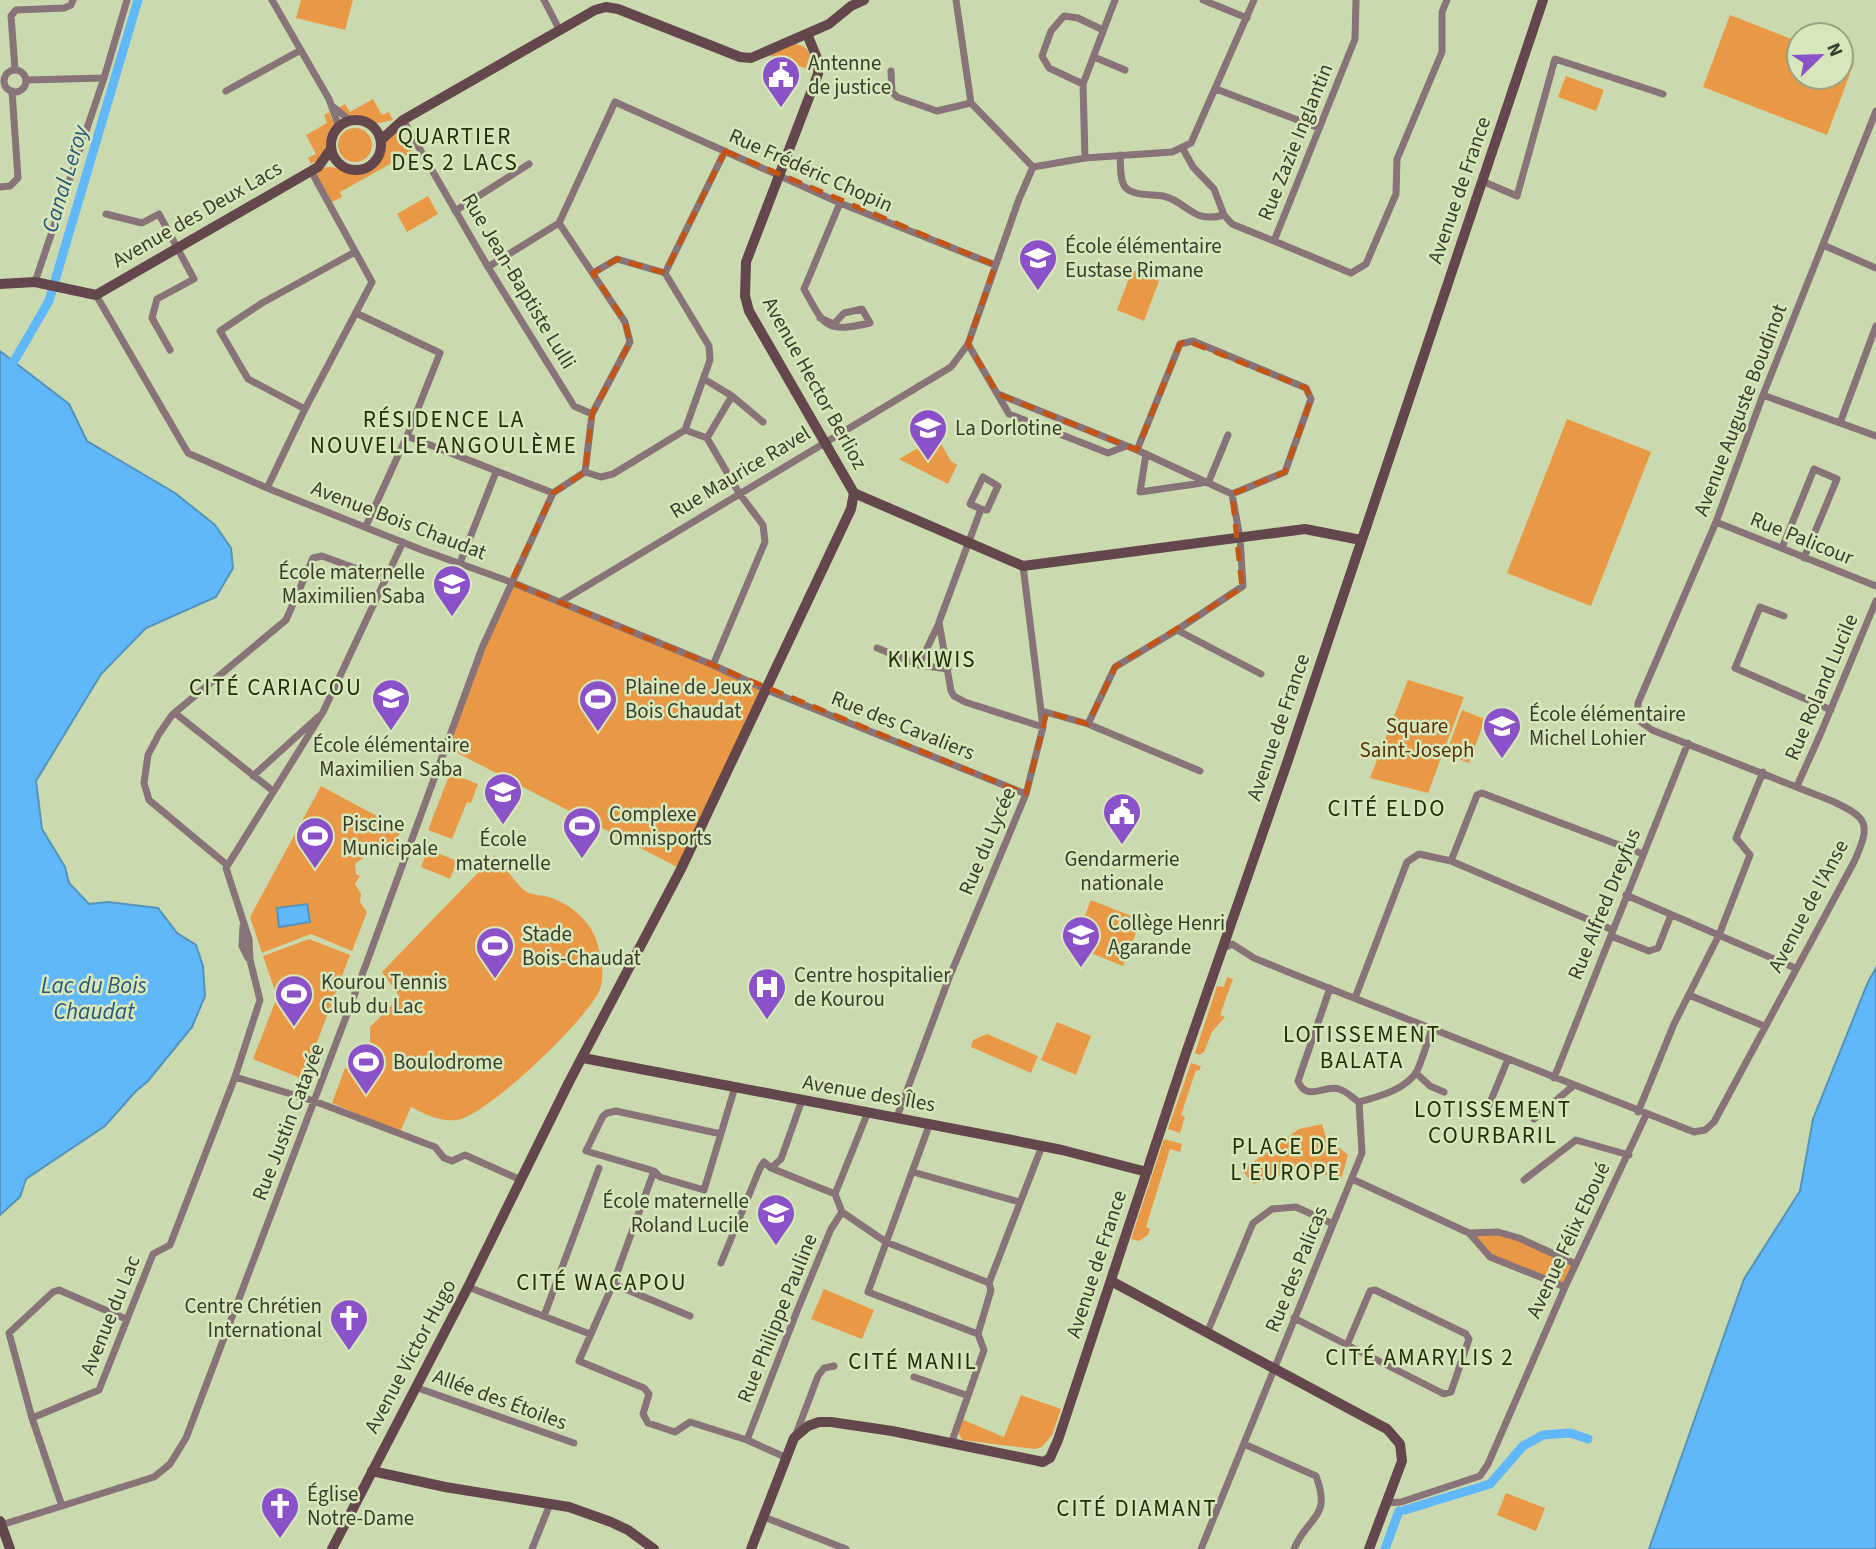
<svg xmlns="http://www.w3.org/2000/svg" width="1876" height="1549" font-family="'Source Sans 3',sans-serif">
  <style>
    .green { fill: #e99946 }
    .water { fill: #60b7f9; stroke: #5493bc; stroke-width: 2 }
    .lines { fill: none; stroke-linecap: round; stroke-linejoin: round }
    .canal { stroke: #60b7f9; stroke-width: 9 }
    .street { stroke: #887378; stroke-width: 7 }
    .secondary { stroke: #64464d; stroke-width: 10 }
    .marked { fill: none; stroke: #c55412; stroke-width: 5; stroke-dasharray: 14 9; stroke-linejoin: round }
    .labels { text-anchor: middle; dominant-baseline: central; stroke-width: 5; stroke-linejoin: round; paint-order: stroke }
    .poi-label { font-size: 21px; fill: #383e2c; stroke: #d7e7bb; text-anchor: start }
    .street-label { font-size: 21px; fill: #383e2c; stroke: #d7e7bb }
    .park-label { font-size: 21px; fill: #583308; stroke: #d7e7bb }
    .neighbourhood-label { font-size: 23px; letter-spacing: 2px; fill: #242f07; stroke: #d7e7bb }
    .water-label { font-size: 23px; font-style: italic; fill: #2a577a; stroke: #d7e7bb }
  </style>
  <rect width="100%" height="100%" fill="#cbdaae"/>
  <path class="green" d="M 301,0 L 353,0 L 345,30 L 296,18 Z
    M 1730,15 L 1799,42 L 1799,77 L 1841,77 L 1841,58 L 1854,63 L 1827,135 L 1703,87 Z
    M 794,44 C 810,45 812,58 813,71 L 769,55 Z
    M 1566,76 L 1604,90 L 1596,111 L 1558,97 Z
    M 373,99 L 382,115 L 389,112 L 393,120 L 374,124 L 362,117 L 353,117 L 338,108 L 345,104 L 350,112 Z
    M 329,112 L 335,126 C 322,140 332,154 311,164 L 308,158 L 316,154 L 306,135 L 327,123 L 324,115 Z
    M338 145a17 17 0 1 1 34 0a17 17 0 1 1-34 0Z
    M 399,129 L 414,157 L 411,158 L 408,154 L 340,192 L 342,197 L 332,202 L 315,172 C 334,161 337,171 353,174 C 374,177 382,159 383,142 Z
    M 428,196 L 438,214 L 407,232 L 397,214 Z
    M 1132,270 L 1159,281 L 1144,321 L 1117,310 Z
    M 1567,419 L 1651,452 L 1591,606 L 1507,573 Z
    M 937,437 L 951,461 L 957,465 L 948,484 L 899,459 Z
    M 511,582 L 767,690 L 681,869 L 444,746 Z
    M 1408,680 L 1464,697 L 1428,793 L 1370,778 Z
    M 1462,710 L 1485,719 L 1469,763 L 1446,754 Z
    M 450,773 L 478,784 L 471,803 L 467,802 L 452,839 L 428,830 Z
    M 321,786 L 401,829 L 391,857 L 366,856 L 355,864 L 356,874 L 360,876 L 355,884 L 361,894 L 360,902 L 367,912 L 352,951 L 311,934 L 262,953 L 250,917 Z
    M 428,849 L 457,861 L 450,879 L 421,867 Z
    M 495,855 C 503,864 517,886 527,892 C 532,895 542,895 548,897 C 568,902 591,921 597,942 C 601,956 605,975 600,989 C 590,1017 486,1117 456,1120 C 439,1122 425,1114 411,1107 L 400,1132 L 332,1103 L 345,1068 L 359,1074 L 370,1046 L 370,1027 L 400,997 L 382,972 Z
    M 1091,900 L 1141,920 L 1123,966 L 1073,946 Z
    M 309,939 L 350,955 L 303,1079 L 253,1059 L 277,997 L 263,956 Z
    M 1227,977 L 1233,979 L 1220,1015 L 1225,1017 L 1212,1032 L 1204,1052 L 1199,1055 L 1195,1053 L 1217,986 L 1224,987 Z
    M 1057,1022 L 1091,1036 L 1076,1075 L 1041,1060 Z
    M 987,1034 L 1038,1056 L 1031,1073 L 971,1047 L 973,1040 Z
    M 1191,1063 L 1201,1066 L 1199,1071 L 1196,1070 L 1181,1115 L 1185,1117 L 1180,1133 L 1168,1129 Z
    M 1322,1124 L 1326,1137 L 1348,1155 L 1341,1180 L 1304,1168 L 1253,1184 L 1242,1170 L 1299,1129 Z
    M 1164,1139 L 1182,1144 L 1180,1152 L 1170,1149 L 1146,1227 L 1150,1229 L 1148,1235 L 1139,1241 L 1131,1239 Z
    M 1498,1232 L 1576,1264 L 1565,1287 L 1490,1257 L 1469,1233 Z
    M 824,1289 L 874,1310 L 862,1339 L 811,1319 Z
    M 1021,1395 L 1061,1409 L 1052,1435 L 1042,1447 L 1035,1449 L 963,1440 C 956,1433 959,1427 961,1419 L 1004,1437 Z
    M 1506,1493 L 1545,1508 L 1536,1531 L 1497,1515 Z"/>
  <path class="water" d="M 0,351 L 69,404 L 87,441 L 175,493 L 215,525 L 231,548 L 233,568 L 216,597 L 146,628 L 101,674 L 36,781 L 42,829 L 65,867 L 69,883 L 89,904 L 108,902 L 158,908 L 177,933 L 196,945 L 203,966 L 205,996 L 192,1027 L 148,1081 L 135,1092 L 105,1126 L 26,1179 L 20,1197 L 0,1215 Z
    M 307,904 L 310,922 L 279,927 L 277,908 Z
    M 1876,968 L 1876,1549 L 1649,1549 L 1744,1279 L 1800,1191 L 1813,1119 L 1868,982 Z"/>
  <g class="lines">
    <path class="canal" d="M 13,363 L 49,301 L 138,0
      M 1405,1510 L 1490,1484 L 1523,1446 L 1543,1435 L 1570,1433 L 1588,1439
      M 1385,1549 L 1399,1511"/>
    <path class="street" d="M 272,0 L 329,99 L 339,127
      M 544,0 L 559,29
      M 956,0 L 971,103 L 1033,167 L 1085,158 L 1172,152 L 1191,143 L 1254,0
      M 1203,0 L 1247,18
      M 1094,57 L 1125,70
      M 15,69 L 11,16 L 16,10 L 64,8 L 71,5 L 73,0
      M4 81a11 11 0 1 1 22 0a11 11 0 1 1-22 0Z
      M 891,71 L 892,92 L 897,97 L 937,111 L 971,103
      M 26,80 L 104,78
      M 1083,84 L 1049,68 L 1042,56 L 1051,31 L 1064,16 L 1078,18 L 1103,30
      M 1216,89 L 1319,128
      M 226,91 L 301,50
      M 332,106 L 351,121
      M 403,120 L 488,267 L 574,406 L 592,414
      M 1120,155 C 1121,164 1119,181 1126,188 C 1134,196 1152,194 1163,196 C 1189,202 1191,224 1224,215 L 1214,189 L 1193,167 L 1183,149
      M 1085,158 L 1083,84 L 1115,0
      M 1033,167 L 1019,199 L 968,344 L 1009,414 L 1108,453 L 1126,446
      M 1482,181 L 1517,196 L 1555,59 L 1663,94
      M 0,187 L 10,186 L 18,178 L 12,91
      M 455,211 L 529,164
      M 106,214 L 142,223 L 159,214 L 194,279 L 157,299 L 152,318 L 170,350
      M 1224,215 L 1232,224 L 1274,241 L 1355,39 L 1356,0
      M 1274,241 L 1351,273 L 1366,264 L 1396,194 L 1397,159 L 1442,52 L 1442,12 L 1447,0
      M 1823,245 L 1876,268
      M 488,267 L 559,223
      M 665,273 L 725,151
      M 35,282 L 104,78 L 127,0
      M 96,295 L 188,453 L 267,488 L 422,550 L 511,582 L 713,665 L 767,690 L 1026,794
      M 356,313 L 440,353 L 407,436 L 366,526
      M 820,318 L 834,324 L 844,313 L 862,309 L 870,323 C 825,333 825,327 804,289 L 840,203
      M 704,379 L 732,396 L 707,438
      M 998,394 L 1137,450 L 1232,494 L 1240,538 L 1243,586 L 1177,630 L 1115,667 L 1088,724
      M 1763,395 L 1876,436
      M 732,396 L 763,422
      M 305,409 L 248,379 L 220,331 L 262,303 L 355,252
      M 1840,423 L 1876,326
      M 685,430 L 707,438 L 739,493 L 763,525 L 765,542 L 713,665
      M 407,436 L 553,493
      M 1137,450 L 1180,344 L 1193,341 L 1306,388 L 1311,399 L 1285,472 L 1232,494
      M 1146,454 L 1140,492 L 1202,483 L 1209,481 L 1228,435
      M 585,472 L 601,477 L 613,474 L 685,430 L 710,360 L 709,346 L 665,273 L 617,259 L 593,273
      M 267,488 L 305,409 L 372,282 L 311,171
      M 981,509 L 970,504 L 983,477 L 998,486 L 987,510 L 981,509 L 939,622 L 951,691 L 954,696 L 965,702 L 1043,727
      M 1716,522 L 1876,586
      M 1782,548 L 1814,469 L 1837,479 L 1804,558
      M 460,563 L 496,472
      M 560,602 L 951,367 L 968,344
      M 1784,616 L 1760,607 L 1735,668 L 1831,710
      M 939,623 L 919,665 L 948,669
      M 1177,630 L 1261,674
      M 877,648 L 919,665
      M 1042,711 L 1088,724 L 1200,771
      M 175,713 L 273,791
      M 253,776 L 318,717
      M 1797,786 L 1820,735 L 1876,601
      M 1451,861 L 1477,795 L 1482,793 L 1643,854
      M 227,865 L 149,800 L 144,783 L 148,755 L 159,734 L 172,715 L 286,620 L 313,558 L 322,556 L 385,579
      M 1626,895 L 1795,968
      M 243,926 L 242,946 L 248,958
      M 1611,936 L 1649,951 L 1658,948 L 1671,915
      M 1222,949 L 1232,944 L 1254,958 L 1293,974 L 1694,1132 L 1705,1130 L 1714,1122 L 1855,860 C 1871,823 1868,818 1832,801 L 1652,730 L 1638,720 L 1638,703 L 1716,522 L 1763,395 L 1876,111
      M 1330,988 L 1298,1081 C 1307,1103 1324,1084 1339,1089 C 1346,1091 1353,1098 1359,1102
      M 1689,995 L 1764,1026
      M 1355,998 L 1407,862 L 1419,854 L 1451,861 L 1613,930
      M 1416,1073 L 1430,1086 L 1444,1092
      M 235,1077 L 314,1101 L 435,1147 L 444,1158 L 452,1161 L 465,1155 L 521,1180
      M 1554,1078 L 1688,743
      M 1359,1102 C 1377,1097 1406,1090 1417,1071 C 1423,1058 1427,1042 1432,1029
      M 1487,1110 L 1508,1059
      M 1638,1112 L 1674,1024 L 1719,935 L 1750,855 L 1736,838 L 1763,772
      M 897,1117 L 949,978 L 1026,794 L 1043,727 L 1023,566
      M 1534,1119 L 1573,1086
      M 930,1123 L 868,1292 L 978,1334 L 984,1350 L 951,1444
      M 721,1134 L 616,1111 L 607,1113 L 603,1116 L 586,1151 L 654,1171 L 660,1177 L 704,1190 L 735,1087
      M 771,1168 L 835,1194 L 842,1212 L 886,1242 L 989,1283
      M 654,1171 L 613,1284 L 579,1361 L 644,1388 L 649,1394 L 643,1414 L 648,1423 L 675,1432 L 690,1422 L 747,1440 L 787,1458
      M 913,1172 L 1019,1202
      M 1352,1179 L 1469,1233 L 1490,1257 L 1565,1287
      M 1524,1180 L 1576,1140 L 1629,1155
      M 835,1194 L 868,1112
      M 1469,1233 L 1498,1232 L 1519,1238 L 1576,1264
      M 721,1263 L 760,1168 L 764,1162 L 771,1168 L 781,1159 L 802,1100
      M 613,1284 L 690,1316
      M 468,1287 L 590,1334
      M 544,1316 L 599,1168
      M 1294,1318 L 1444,1394 L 1451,1392 L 1469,1339 L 1466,1334 L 1375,1290 L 1370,1291 L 1347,1345
      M 1207,1333 L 1253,1223 L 1272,1209 L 1296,1207 L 1333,1224
      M 978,1334 L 991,1290 L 989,1283 L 1042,1146
      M 914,1377 L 966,1395
      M 415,1387 L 574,1443
      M 32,1418 L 99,1390 L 153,1254 L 170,1245 L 235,1077 L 260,1000 L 250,960 L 249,939 L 226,868 L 323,712 L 403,542
      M 796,1434 L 818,1376 L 824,1368 L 834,1366
      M 747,1440 L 797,1311 L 831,1229 L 842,1212
      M 1244,1444 L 1316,1476 C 1332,1519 1308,1515 1294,1549
      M 1385,1503 L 1401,1502 L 1480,1476 L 1488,1464 L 1565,1287 L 1646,1115
      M 62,1506 L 32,1418 L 9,1333 L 53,1292 L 59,1290 L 126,1319
      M 764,1517 L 846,1549
      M 1,1525 L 154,1477 L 170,1464 L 186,1438 L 368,959 L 482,648 L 553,493 L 585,472 L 592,414 L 630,342 L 625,322 L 559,223 L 615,102 L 840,203 L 995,265
      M 532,1549 L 550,1504
      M 1201,1549 L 1362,1153 L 1359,1102"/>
    <path class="secondary" d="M 807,34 L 819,63 L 818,74 L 746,262 L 745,296 L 749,311 L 854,493 L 1023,566 L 1305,529 L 1361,540
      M331 145a25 25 0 1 1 50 0a25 25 0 1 1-50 0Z
      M 381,140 L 403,120 L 595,10 L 606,7 L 618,9 L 740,57 L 751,58 L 829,24 L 851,6 L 864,0
      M 0,284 L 35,282 L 96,295 L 318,167 L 331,149
      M 583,1058 L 1012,1140 L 1062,1150 L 1147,1172
      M 1111,1281 L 1387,1429 L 1400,1444 L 1402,1461 L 1369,1549
      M 372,1471 L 445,1487 L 569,1507 L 611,1522 L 628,1530 L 654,1549
      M 0,1521 L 10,1549
      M 332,1549 L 468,1287 L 569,1082 L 681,869 L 851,509 L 854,493
      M 751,1549 L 794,1438 L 808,1426 L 819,1422 L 831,1422 L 892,1431 L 1043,1462 L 1050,1458 L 1058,1440 L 1185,1056 L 1288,760 L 1543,0"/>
  </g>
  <path class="marked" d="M 725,151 L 995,265 L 968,344 L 998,394 L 1137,450 L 1180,344 L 1187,341 L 1306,388 L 1311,399 L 1285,472 L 1232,494 L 1242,588 L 1115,667 L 1088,724 L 1047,712 L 1026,794 L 511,582 L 553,493 L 585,472 L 592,414 L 630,342 L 625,322 L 593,273 L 617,259 L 665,273 Z"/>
  <defs>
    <symbol id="civic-pin" viewBox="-11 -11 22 30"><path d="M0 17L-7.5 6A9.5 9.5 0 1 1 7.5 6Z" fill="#8b51c8" stroke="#d7e7bb"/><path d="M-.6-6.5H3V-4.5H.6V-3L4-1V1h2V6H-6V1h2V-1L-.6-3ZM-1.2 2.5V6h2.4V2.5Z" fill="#fff"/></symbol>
    <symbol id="school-pin" viewBox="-11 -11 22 30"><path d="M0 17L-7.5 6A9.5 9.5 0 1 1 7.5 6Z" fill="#8b51c8" stroke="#d7e7bb"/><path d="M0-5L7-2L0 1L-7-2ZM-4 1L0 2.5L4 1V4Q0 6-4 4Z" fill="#fff"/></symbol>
    <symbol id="stadium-pin" viewBox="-11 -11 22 30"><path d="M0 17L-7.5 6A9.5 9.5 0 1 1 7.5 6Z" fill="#8b51c8" stroke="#d7e7bb"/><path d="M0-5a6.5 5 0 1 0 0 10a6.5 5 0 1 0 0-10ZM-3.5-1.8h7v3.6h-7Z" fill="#fff"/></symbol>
    <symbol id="hospital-pin" viewBox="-11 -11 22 30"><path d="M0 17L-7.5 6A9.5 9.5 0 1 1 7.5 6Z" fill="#8b51c8" stroke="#d7e7bb"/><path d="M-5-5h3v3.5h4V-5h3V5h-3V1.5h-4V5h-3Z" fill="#fff"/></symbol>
    <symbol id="church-pin" viewBox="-11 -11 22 30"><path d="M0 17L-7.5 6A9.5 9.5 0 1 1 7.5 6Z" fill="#8b51c8" stroke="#d7e7bb"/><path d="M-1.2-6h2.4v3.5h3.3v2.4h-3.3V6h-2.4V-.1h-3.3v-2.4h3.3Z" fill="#fff"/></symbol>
  </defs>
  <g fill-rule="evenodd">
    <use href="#civic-pin" x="759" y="53" width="44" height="60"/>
    <use href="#school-pin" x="1016" y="236" width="44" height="60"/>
    <use href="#school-pin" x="906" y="406" width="44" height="60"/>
    <use href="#school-pin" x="430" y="562" width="44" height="60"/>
    <use href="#school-pin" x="369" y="676" width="44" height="60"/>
    <use href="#stadium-pin" x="576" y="677" width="44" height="60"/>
    <use href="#school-pin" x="1480" y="704" width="44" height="60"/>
    <use href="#school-pin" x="481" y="770" width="44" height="60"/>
    <use href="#civic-pin" x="1100" y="790" width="44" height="60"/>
    <use href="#stadium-pin" x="560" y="804" width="44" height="60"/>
    <use href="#stadium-pin" x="293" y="814" width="44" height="60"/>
    <use href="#school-pin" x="1059" y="913" width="44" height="60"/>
    <use href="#stadium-pin" x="473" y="924" width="44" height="60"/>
    <use href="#hospital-pin" x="745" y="965" width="44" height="60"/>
    <use href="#stadium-pin" x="272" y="972" width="44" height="60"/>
    <use href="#stadium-pin" x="344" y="1040" width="44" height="60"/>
    <use href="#school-pin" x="754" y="1191" width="44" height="60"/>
    <use href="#church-pin" x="327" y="1296" width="44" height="60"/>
    <use href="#church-pin" x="258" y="1484" width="44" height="60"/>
  </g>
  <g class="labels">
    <g class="poi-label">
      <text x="808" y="63">Antenne<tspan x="808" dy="24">de justice</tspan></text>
      <text x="1065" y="246">École élémentaire<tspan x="1065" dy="24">Eustase Rimane</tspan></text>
      <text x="955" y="428">La Dorlotine</text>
      <text x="425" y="572" text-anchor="end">École maternelle<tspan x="425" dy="24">Maximilien Saba</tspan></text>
      <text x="625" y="687">Plaine de Jeux<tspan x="625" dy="24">Bois Chaudat</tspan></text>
      <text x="1529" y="714">École élémentaire<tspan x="1529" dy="24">Michel Lohier</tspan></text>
      <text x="391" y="745" text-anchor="middle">École élémentaire<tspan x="391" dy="24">Maximilien Saba</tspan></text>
      <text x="609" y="814">Complexe<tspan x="609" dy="24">Omnisports</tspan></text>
      <text x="342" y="824">Piscine<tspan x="342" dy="24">Municipale</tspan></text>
      <text x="503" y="839" text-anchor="middle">École<tspan x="503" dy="24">maternelle</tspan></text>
      <text x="1122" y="859" text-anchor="middle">Gendarmerie<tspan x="1122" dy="24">nationale</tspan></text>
      <text x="1108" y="923">Collège Henri<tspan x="1108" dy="24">Agarande</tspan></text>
      <text x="522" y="934">Stade<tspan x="522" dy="24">Bois-Chaudat</tspan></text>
      <text x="794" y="975">Centre hospitalier<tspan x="794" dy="24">de Kourou</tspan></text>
      <text x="321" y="982">Kourou Tennis<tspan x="321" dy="24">Club du Lac</tspan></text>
      <text x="393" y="1062">Boulodrome</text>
      <text x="749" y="1201" text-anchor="end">École maternelle<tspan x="749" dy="24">Roland Lucile</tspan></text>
      <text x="322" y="1306" text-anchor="end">Centre Chrétien<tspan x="322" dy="24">International</tspan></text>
      <text x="307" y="1494">Église<tspan x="307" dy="24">Notre-Dame</tspan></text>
    </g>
    <g class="street-label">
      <text transform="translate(1295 142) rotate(-68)">Rue Zazie Inglantin</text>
      <text transform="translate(811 170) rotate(24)">Rue Frédéric Chopin</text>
      <text transform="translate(1459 190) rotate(-71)">Avenue de France</text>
      <text transform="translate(197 214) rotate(-30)">Avenue des Deux Lacs</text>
      <text transform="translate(519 281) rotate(59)">Rue Jean-Baptiste Lulli</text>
      <text transform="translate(815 383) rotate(61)">Avenue Hector Berlioz</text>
      <text transform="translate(1740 410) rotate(-69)">Avenue Auguste Boudinot</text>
      <text transform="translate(740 472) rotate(-31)">Rue Maurice Ravel</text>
      <text transform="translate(399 520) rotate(21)">Avenue Bois Chaudat</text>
      <text transform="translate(1802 538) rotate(22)">Rue Palicour</text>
      <text transform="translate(1821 687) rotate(-67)">Rue Roland Lucile</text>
      <text transform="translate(903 725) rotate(22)">Rue des Cavaliers</text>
      <text transform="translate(1278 727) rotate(-71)">Avenue de France</text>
      <text transform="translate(987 841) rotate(-67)">Rue du Lycée</text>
      <text transform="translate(1604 904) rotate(-68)">Rue Alfred Dreyfus</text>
      <text transform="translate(1808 906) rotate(-62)">Avenue de l'Anse</text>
      <text transform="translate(869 1093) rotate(10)">Avenue des Îles</text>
      <text transform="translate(288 1122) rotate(-69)">Rue Justin Catayée</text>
      <text transform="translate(1568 1240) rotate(-65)">Avenue Félix Eboué</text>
      <text transform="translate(1096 1264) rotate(-72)">Avenue de France</text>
      <text transform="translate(1296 1269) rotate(-68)">Rue des Palicas</text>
      <text transform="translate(110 1315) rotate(-68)">Avenue du Lac</text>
      <text transform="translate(777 1318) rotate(-68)">Rue Philippe Pauline</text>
      <text transform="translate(410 1356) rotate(-62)">Avenue Victor Hugo</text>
      <text transform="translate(500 1399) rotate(20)">Allée des Étoiles</text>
    </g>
    <g class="park-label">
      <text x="1417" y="726">Square<tspan x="1417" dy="24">Saint-Joseph</tspan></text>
    </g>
    <g class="neighbourhood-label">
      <text x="455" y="136">QUARTIER<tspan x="455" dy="26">DES 2 LACS</tspan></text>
      <text x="444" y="419">RÉSIDENCE LA<tspan x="444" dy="26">NOUVELLE ANGOULÈME</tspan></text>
      <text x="932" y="659">KIKIWIS</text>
      <text x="276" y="687">CITÉ CARIACOU</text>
      <text x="1387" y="808">CITÉ ELDO</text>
      <text x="1362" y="1034">LOTISSEMENT<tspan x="1362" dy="26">BALATA</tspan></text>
      <text x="1493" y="1109">LOTISSEMENT<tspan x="1493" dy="26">COURBARIL</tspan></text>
      <text x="1286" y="1146">PLACE DE<tspan x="1286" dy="26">L'EUROPE</tspan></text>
      <text x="602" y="1282">CITÉ WACAPOU</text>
      <text x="1420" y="1357">CITÉ AMARYLIS 2</text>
      <text x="913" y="1361">CITÉ MANIL</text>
      <text x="1137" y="1508">CITÉ DIAMANT</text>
    </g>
    <g class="water-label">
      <text transform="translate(65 179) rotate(-73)">Canal Leroy</text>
      <text x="94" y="985">Lac du Bois<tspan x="94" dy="26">Chaudat</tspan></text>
    </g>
  </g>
  <g transform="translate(1820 56) rotate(67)"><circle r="33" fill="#d7e7bb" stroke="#97a382" stroke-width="2"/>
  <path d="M0-5L12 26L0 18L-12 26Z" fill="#8b51c8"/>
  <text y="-10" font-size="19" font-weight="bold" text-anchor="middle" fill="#383e2c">N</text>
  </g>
</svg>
